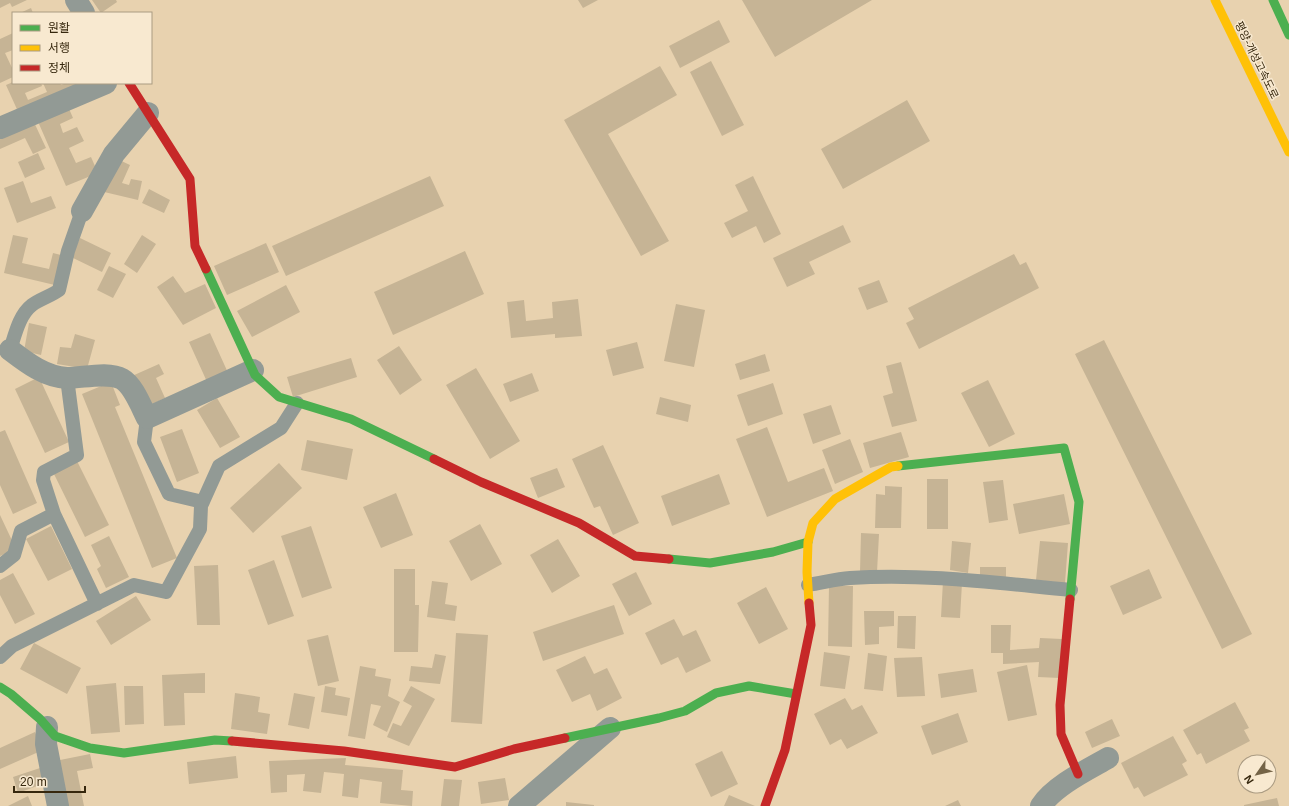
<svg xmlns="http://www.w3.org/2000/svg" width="1289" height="806" font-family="Helvetica,'Noto Sans KR',sans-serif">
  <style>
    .building { fill: #c6b495 }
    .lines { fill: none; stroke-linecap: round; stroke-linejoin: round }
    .lane { stroke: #929a95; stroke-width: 14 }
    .street { stroke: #929a95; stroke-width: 22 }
    .fast { stroke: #4caf50; stroke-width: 9 }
    .slow { stroke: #ffc107; stroke-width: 9 }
    .jam { stroke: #c62828; stroke-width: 9 }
    .labels { text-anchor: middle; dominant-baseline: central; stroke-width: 3; stroke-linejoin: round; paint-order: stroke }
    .street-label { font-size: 11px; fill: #36270d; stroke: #f8e9d0 }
  </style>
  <rect width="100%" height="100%" fill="#e8d2af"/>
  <path class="building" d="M 0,0 L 27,0 L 12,7 L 10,3 L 0,8 Z
    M 92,0 L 116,0 L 117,2 L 101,13 Z
    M 578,0 L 598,0 L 583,8 Z
    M 742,0 L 872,0 L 775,57 Z
    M 31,8 L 33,13 L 20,13 Z
    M 719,20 L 730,42 L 680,68 L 669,46 Z
    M 13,33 L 13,50 L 5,53 L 13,70 L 13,77 L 0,83 L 0,39 Z
    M 711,61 L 744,125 L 722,136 L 690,72 Z
    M 660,66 L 677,95 L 608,134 L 669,241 L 641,256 L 564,120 Z
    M 13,82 L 41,83 L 42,86 L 25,93 L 28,100 L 47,92 L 43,83 L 60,83 L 61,85 L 67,83 L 76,83 L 79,89 L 20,116 L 6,85 Z
    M 907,100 L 930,141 L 843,189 L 821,149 Z
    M 67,104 L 73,118 L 60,124 L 63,133 L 77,127 L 84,141 L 69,148 L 76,163 L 91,157 L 98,173 L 66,186 L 36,117 Z
    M 32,118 L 46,148 L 33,154 L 25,138 L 0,149 L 0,132 Z
    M 38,153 L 45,169 L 25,178 L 18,162 Z
    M 115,158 L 130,165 L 122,183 L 129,185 L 131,179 L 142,181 L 138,200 L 100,191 Z
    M 430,176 L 444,206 L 286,276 L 272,246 Z
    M 753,176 L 781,234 L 764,243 L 756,226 L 732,238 L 724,223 L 748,211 L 735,185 Z
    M 23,181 L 31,203 L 51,196 L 56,208 L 17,223 L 4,188 Z
    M 149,189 L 170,200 L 164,213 L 142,203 Z
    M 843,225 L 851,242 L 809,262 L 815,274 L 787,287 L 773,258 Z
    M 13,235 L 28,238 L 22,263 L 49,269 L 53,253 L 65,256 L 59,286 L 4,273 Z
    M 142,235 L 156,244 L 137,273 L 124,264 Z
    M 80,238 L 111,253 L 102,272 L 71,257 Z
    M 266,243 L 279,272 L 227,295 L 214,266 Z
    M 465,251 L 484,294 L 393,335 L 374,292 Z
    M 1014,254 L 1020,265 L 1026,262 L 1039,288 L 919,349 L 906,323 L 914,319 L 908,308 Z
    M 109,266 L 126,274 L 113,298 L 97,290 Z
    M 173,276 L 185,293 L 205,284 L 216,308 L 183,325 L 157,287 Z
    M 879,280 L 888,302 L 867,310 L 858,288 Z
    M 286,285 L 300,312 L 252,337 L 237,311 Z
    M 578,299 L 582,336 L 555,338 L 555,334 L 511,338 L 507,302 L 524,300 L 526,321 L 553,318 L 552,302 Z
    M 676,304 L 705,310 L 694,367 L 664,361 Z
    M 29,323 L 47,327 L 41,355 L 24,351 Z
    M 210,333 L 229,375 L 208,384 L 189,342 Z
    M 75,334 L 95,340 L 87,369 L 57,364 L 60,347 L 71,348 Z
    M 1104,340 L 1252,634 L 1222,649 L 1075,354 Z
    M 637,342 L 644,368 L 613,376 L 606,350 Z
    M 399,346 L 422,380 L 400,395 L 377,360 Z
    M 765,354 L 770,371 L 740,380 L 735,364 Z
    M 351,358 L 357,377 L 293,397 L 287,377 Z
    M 901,362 L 917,421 L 892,427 L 883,396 L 893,393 L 886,366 Z
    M 159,364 L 164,374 L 156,378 L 165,398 L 146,407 L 132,376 Z
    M 476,368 L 520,441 L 490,459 L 446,385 Z
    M 532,373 L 539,391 L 510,402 L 503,384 Z
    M 39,377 L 69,442 L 45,453 L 15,389 Z
    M 988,380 L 1015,434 L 989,447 L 961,393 Z
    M 111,382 L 120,405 L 115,407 L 177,558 L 152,568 L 82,394 Z
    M 773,383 L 783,414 L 748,426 L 737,395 Z
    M 660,397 L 691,405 L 688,422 L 656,414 Z
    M 217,398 L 240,437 L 220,448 L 197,410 Z
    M 831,405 L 841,434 L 813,444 L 803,414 Z
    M 767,427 L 788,482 L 824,468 L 833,491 L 767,517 L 736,439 Z
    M 182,429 L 199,473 L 177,482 L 160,437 Z
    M 5,430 L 37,503 L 13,514 L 0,485 L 0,432 Z
    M 901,432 L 909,457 L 870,468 L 863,443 Z
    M 850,439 L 863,472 L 835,484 L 822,450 Z
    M 307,440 L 353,449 L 347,480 L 301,470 Z
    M 603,445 L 639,523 L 613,535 L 600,506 L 594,508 L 572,459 Z
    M 77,461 L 109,525 L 85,537 L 53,472 Z
    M 279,463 L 302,488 L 253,533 L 230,508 Z
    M 557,468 L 565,487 L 538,498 L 530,478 Z
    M 719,474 L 730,504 L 672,526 L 661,496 Z
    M 927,479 L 948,479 L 948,529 L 927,529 Z
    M 1003,480 L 1008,520 L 989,523 L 983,482 Z
    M 885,486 L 902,487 L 901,528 L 875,528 L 876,494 L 885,495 Z
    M 396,493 L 413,535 L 381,548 L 363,507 Z
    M 1064,494 L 1070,524 L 1019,534 L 1013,504 Z
    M 0,515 L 16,549 L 0,556 Z
    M 480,524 L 502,564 L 471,581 L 449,541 Z
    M 51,526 L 72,569 L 48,581 L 26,539 Z
    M 311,526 L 332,588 L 302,598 L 281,536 Z
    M 861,533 L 879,534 L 877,572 L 860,572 Z
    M 109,536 L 129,577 L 106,588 L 97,569 L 101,566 L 91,545 Z
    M 558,539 L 580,576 L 552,593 L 530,555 Z
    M 952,541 L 971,543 L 968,573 L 950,570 Z
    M 1040,541 L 1068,543 L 1065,583 L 1036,580 Z
    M 274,560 L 294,616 L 268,625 L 248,570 Z
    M 218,565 L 220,625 L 197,625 L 194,566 Z
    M 980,567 L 1006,567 L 1006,579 L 980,579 Z
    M 394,569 L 415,569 L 415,605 L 419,605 L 418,652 L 394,652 Z
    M 1149,569 L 1162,598 L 1123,615 L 1110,586 Z
    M 636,572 L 652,604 L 629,616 L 612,584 Z
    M 13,573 L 35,614 L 15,624 L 0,595 L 0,580 Z
    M 432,581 L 448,583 L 445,604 L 457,606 L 455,621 L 427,617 Z
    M 943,581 L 962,583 L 960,618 L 941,617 Z
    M 829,586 L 853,586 L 852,647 L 828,646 Z
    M 766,587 L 788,629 L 759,644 L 737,603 Z
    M 136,596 L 151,620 L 111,645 L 96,621 Z
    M 614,605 L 624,634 L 543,661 L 533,632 Z
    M 864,611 L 894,611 L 894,626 L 879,627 L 879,644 L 865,645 Z
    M 898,616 L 916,616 L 915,649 L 897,648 Z
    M 674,619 L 683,636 L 696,630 L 711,661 L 686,673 L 678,657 L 661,665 L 645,633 Z
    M 991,625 L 1011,625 L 1010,650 L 1039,648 L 1040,638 L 1062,639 L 1060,678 L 1038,677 L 1039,662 L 1003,664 L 1003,653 L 991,653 Z
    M 456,633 L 488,635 L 482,724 L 451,722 Z
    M 328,635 L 339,681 L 318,686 L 307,640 Z
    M 34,643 L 81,668 L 67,694 L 20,669 Z
    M 824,652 L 850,656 L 845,689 L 820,686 Z
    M 868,653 L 887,656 L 883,691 L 864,689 Z
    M 435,654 L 446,656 L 440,684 L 409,681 L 411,666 L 432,668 Z
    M 585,656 L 594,674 L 607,668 L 622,698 L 597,711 L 590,694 L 572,702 L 556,670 Z
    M 922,657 L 925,696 L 897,697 L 894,658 Z
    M 1027,665 L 1037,715 L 1008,721 L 997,672 Z
    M 360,666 L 376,669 L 375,676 L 391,679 L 388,696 L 400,702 L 387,732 L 373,725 L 381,706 L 371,704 L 365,739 L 348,736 Z
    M 973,669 L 977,692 L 941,698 L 938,674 Z
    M 205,673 L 205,693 L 184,693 L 185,725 L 164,726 L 162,675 Z
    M 116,683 L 120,732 L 91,734 L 86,686 Z
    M 124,686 L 143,686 L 144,724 L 125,725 Z
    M 325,686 L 336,688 L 335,695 L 350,698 L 347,716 L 321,712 Z
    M 411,686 L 435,699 L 409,746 L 387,737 L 393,723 L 401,726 L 412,706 L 403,701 Z
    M 235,693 L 260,697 L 258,712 L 270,714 L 267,734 L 231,729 Z
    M 294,693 L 315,697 L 309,729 L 288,725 Z
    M 845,698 L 852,710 L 862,705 L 878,733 L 847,749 L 841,739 L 830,745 L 814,714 Z
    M 1235,702 L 1249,728 L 1244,730 L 1250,741 L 1206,764 L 1201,753 L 1197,755 L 1183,730 Z
    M 958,713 L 968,742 L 932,755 L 921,726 Z
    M 1112,719 L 1120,736 L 1092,748 L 1085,732 Z
    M 35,732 L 43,750 L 0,769 L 0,748 Z
    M 1173,736 L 1187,761 L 1182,764 L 1188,775 L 1144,797 L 1138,787 L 1134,789 L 1121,763 Z
    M 722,751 L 738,784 L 711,797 L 695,764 Z
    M 90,754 L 93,768 L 77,771 L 84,806 L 64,806 L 55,761 Z
    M 236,756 L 238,778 L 189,784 L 187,762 Z
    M 346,758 L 345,765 L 403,770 L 401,790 L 413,791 L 412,806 L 380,803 L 382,782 L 360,779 L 358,798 L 342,796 L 344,774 L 324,772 L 321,793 L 303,791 L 305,774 L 287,775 L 287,792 L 271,793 L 269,761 Z
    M 43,767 L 48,782 L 18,793 L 13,777 Z
    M 505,778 L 509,800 L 481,804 L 478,782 Z
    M 444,779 L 462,780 L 459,806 L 441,806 Z
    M 729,795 L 755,806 L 724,806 Z
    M 28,796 L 32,806 L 8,806 Z
    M 1277,798 L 1279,806 L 1244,806 L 1244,805 Z
    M 958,800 L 961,806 L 945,806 Z
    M 566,802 L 594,805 L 594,806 L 566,806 Z"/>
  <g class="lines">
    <path class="lane" d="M 10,350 C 15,335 19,315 32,305 C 40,299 51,296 59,290 L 68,251 L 82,211
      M 67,378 L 77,455 L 44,472 L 43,480 L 54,514 L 97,604
      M 147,418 L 144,442 L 169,494 L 203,502
      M 0,566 L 14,555 L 21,531 L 54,514
      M 808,585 C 822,583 836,579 850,578 C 924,573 997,583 1071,590
      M 0,657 L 12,646 L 134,585 L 166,592 L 200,529 L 201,506 L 219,466 L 281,428 L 297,403"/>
    <path class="street" d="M 76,0 L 84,13
      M 0,128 L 106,83
      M 82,211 L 114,154 L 148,113
      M 10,350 C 27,363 45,377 67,378 C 83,378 108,371 122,379 C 133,385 141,406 147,418 L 253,370
      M 47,727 L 46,744 L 58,806
      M 519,806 L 610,728
      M 1041,806 C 1054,786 1087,770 1108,758"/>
    <path class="fast" d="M 1273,0 L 1289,35
      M 206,269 L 255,375 L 279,397 L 351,419 L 434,459
      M 898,466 L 1064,448 L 1079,502 L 1070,599
      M 669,559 L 710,563 L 773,552 L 808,542
      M 0,687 L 11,694 L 40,719 L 55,736 L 90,748 L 124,753 L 215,740 L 232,741
      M 565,738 L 659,718 L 685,711 L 716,693 L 749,686 L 796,694"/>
    <path class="slow" d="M 1215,0 L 1289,152
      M 809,603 L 807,572 L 808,542 L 813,523 L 835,499 L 891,467 L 898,466"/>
    <path class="jam" d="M 129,83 L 190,179 L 195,246 L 206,269
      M 434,459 L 481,482 L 579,523 L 635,556 L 669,559
      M 1070,599 L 1060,705 L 1061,734 L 1078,774
      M 232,741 L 344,751 L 455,767 L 514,749 L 565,738
      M 765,806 L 785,750 L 811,625 L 809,603"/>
  </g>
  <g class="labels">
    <g class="street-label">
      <text transform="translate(1257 60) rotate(64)">평양-개성고속도로</text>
    </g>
  </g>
  <rect x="12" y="12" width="140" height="72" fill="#f8e9d0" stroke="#aa9b82"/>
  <rect x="20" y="25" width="20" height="6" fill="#4caf50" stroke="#aa9b82"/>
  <text x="48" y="32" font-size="12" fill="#36270d">원활</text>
  <rect x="20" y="45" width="20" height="6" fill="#ffc107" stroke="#aa9b82"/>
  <text x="48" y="52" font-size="12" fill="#36270d">서행</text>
  <rect x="20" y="65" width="20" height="6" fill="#c62828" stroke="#aa9b82"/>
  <text x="48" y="72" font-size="12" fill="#36270d">정체</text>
  <g transform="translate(1257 774) rotate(236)"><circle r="19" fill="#f8e9d0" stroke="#aa9b82"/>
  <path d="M0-3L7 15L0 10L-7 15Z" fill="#746346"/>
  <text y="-6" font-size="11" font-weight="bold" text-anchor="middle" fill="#36270d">N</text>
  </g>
  <path d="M14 786v6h71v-6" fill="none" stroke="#36270d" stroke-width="2"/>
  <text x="20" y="786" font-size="12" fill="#36270d" stroke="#f8e9d0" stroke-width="3" paint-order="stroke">20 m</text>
</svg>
